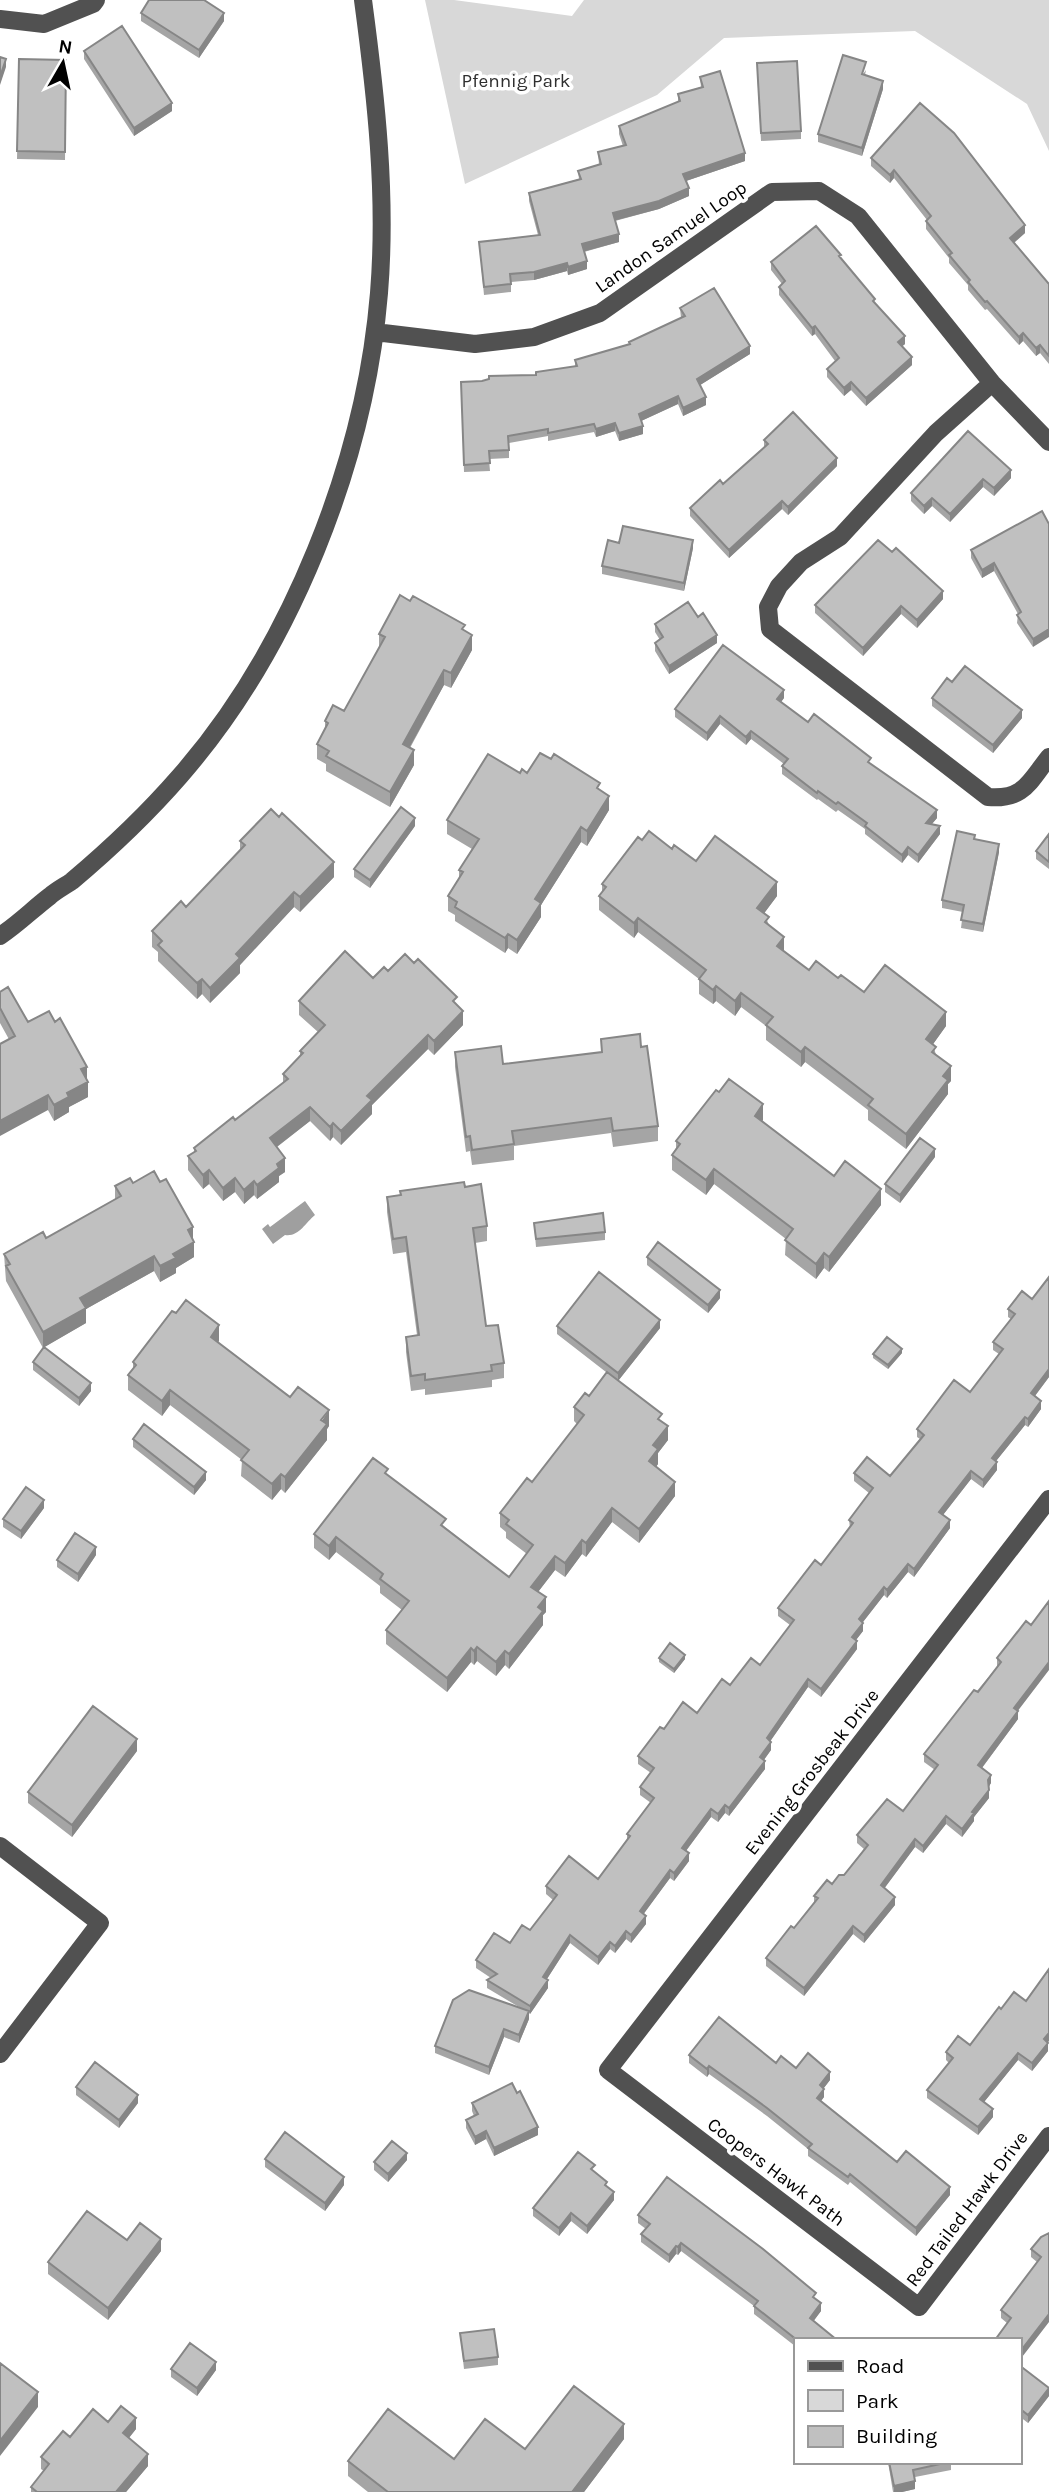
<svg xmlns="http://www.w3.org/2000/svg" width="1049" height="2492" font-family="Karla,sans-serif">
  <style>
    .green { fill: #d8d8d8 }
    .water { fill: #9f9f9f }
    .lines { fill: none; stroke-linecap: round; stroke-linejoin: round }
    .minor { stroke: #515151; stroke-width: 18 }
    .wall { fill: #a5a5a5 }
    .shaded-wall { fill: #868686 }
    .building { fill: #c0c0c0; stroke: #868686; stroke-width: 2 }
    .labels { text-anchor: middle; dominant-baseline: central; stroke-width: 7; stroke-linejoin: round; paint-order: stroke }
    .park-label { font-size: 19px; fill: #2f2f2f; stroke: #fff }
    .street-label { font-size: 19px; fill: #000; stroke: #fff }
  </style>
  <rect width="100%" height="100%" fill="#fff"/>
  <path class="green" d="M 425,0 L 454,0 L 572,16 L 584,0 L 1049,0 L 1049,151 L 1027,104 L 915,31 L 724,38 L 657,95 L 465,184 Z"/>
  <path class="water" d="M 305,1201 L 315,1215 C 305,1223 299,1237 285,1235 L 273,1244 L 262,1229 L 268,1224 L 270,1227 Z"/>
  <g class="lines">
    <path class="minor" d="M 0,19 L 44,24 L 93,4 L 96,0
      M 375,332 L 475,344 L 534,337 L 600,313 L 772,192 L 819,191 L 858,216 L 992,383 L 1049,442
      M 992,383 L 936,433 L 840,537 L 801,562 L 779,586 L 768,607 L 770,629 L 988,797 C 1024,800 1029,782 1049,757
      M 0,936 C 18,924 33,909 50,896 C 57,890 65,886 72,881 C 110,849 147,814 180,776 C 291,649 365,462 379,293 C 387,195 376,97 363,0
      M 1049,1499 L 608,2070 L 919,2307 L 1049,2136
      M 0,1846 L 100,1923 L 0,2054"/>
  </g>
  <path class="wall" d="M 141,13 L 224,21 L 199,58 L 141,21 Z
    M 84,51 L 172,111 L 134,136 L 84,59 Z
    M 19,59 L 66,60 L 65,160 L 17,159 Z
    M 866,70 L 865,75 L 883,89 L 862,156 L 818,142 L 818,134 Z
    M 757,71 L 801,131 L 801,139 L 761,141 Z
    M 700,77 L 745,161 L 686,181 L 689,196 L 659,209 L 615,221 L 619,242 L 584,252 L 587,269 L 568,275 L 567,271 L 534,280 L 511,282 L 511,292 L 484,295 L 479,242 L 538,235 L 529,201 L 529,193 L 579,179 L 578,171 L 599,165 L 598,152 L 623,146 L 619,134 L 619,126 L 678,102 L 678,94 L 701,87 Z
    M 871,158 L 1025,233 L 1014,243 L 1049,284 L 1049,364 L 1040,353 L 1036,356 L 1023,341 L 1019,345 L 987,309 L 985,310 L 968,290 L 968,285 L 949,263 L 949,258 L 926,229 L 926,221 L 927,220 L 894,178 L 890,183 L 871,166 Z
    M 841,258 L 905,344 L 902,346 L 912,365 L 866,406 L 851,390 L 844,396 L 827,377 L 827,369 L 835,361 L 815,334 L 812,336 L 779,295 L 779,287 L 782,284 L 771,270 L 771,262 Z
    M 680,308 L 750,354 L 700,385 L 706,405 L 683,416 L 678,404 L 641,421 L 643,434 L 619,441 L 615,431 L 596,437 L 594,432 L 548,441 L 548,436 L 509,443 L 509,458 L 489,459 L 490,471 L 464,472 L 461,382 L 482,381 L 536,375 L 575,366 L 575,360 L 629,344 L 629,342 L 681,318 Z
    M 764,440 L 837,466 L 788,515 L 782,509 L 729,558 L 690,516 L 690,508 L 723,484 L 764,447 Z
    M 1011,470 L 1011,478 L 994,496 L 983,487 L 950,522 L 932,506 L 924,514 L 911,501 L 911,493 Z
    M 1042,511 L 1033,647 L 1017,623 L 1018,614 L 994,571 L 982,578 L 971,558 L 971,550 Z
    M 619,543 L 693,548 L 684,591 L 602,574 L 602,566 Z
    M 892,552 L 943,599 L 917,628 L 901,614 L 863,656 L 815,613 L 815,605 Z
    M 698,617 L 717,643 L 669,674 L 655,651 L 655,643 L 660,640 L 655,632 L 655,624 Z
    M 465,630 L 472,650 L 451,688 L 444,685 L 410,748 L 414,765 L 390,807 L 326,771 L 326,764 L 317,759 L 317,744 L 325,730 L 325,721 L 344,711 L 379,648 L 379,634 Z
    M 952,682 L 1022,718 L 993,753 L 932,706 L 932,698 Z
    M 784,698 L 781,702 L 808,722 L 871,764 L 937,818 L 931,825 L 940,834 L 918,863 L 908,855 L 902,863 L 865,834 L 865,829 L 838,810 L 836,812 L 818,799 L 817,800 L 782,774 L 782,766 L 784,764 L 751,739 L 746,745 L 720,724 L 707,741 L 675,717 L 675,709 Z
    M 520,773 L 527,773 L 600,790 L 609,810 L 587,846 L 581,842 L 541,905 L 541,917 L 517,954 L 508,948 L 505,953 L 455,921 L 455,915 L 448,911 L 448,896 L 459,878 L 459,870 L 472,849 L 447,834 L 447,820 Z
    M 415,826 L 370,888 L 354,877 L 354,869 Z
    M 1049,834 L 1049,869 L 1036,859 L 1036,851 Z
    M 975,839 L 999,852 L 983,932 L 961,928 L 963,912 L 942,908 L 942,900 Z
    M 642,840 L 672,849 L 696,861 L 777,896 L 764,913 L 769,925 L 784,951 L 809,970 L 838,978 L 864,992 L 946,1026 L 933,1044 L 936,1055 L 951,1081 L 948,1084 L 948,1094 L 906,1149 L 868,1120 L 868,1110 L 805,1062 L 801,1067 L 766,1040 L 766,1026 L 741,1007 L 735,1016 L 716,1001 L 713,1004 L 699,994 L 699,979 L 638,932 L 634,938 L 599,910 L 599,896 L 602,892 L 602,884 Z
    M 240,841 L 334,877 L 300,912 L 294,907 L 240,965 L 240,973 L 210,1003 L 202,994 L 197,999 L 158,961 L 158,952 L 152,947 L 152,931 L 186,907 L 240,850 Z
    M 388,971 L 457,1006 L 463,1025 L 434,1055 L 428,1049 L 372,1105 L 372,1114 L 341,1145 L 333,1137 L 330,1141 L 310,1121 L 277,1147 L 285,1172 L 279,1176 L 279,1182 L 257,1199 L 254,1195 L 244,1204 L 235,1192 L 223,1201 L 209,1184 L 203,1189 L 188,1170 L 188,1156 L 194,1152 L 194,1148 L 235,1120 L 283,1083 L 283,1074 L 300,1056 L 300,1051 L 318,1032 L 299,1015 L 299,1001 L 373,978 Z
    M 0,992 L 28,1022 L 87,1079 L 88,1097 L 69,1107 L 69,1112 L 54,1121 L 0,1023 Z
    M 601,1039 L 641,1047 L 658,1126 L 658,1141 L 613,1147 L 611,1133 L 514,1146 L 514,1160 L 472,1165 L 470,1151 L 466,1152 L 455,1067 L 455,1052 L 503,1064 L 601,1052 Z
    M 763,1120 L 762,1121 L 834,1176 L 881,1205 L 829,1272 L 824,1268 L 816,1279 L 785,1255 L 786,1239 L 714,1184 L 706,1195 L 672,1170 L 672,1155 L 676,1148 L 676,1141 Z
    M 935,1157 L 900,1203 L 885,1192 L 885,1184 Z
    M 133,1183 L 193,1239 L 194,1257 L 176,1268 L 176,1273 L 160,1282 L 154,1271 L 86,1309 L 86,1323 L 44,1347 L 91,1391 L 79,1406 L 33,1370 L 33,1362 L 43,1348 L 6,1281 L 4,1254 L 46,1238 L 115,1200 L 115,1186 Z
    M 465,1187 L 487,1226 L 487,1241 L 475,1243 L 486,1326 L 504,1363 L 504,1378 L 492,1380 L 492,1387 L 425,1395 L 425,1389 L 411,1391 L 406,1352 L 406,1337 L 417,1335 L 406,1252 L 393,1254 L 387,1212 L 387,1197 L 400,1195 L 400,1191 Z
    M 534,1223 L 605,1232 L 605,1240 L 536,1247 Z
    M 647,1257 L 720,1298 L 708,1313 L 647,1265 Z
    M 1049,1277 L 1049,1377 L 1035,1396 L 1041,1409 L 1028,1427 L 1025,1425 L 996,1461 L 997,1470 L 983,1488 L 971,1479 L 943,1515 L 950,1528 L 914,1577 L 908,1572 L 887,1598 L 884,1595 L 863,1622 L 863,1631 L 856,1640 L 857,1649 L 821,1697 L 808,1687 L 770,1741 L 771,1750 L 764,1760 L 765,1769 L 729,1816 L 725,1813 L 718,1822 L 711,1817 L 686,1851 L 689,1861 L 674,1881 L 670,1878 L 643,1914 L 646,1924 L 631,1943 L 626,1939 L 615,1953 L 610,1949 L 598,1965 L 570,1943 L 547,1979 L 548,1988 L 530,2014 L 529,2013 L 529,2019 L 519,2043 L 504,2037 L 489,2075 L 435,2053 L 435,2046 L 519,2007 L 487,1988 L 487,1980 L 491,1978 L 476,1968 L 476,1960 L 510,1943 L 530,1930 L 553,1900 L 546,1894 L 546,1886 L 598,1879 L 627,1840 L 627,1834 L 651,1803 L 640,1795 L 640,1787 L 651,1773 L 638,1764 L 638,1756 L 664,1729 L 697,1713 L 730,1685 L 760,1665 L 790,1625 L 778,1616 L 778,1608 L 821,1565 L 850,1528 L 849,1520 L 869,1493 L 854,1481 L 854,1473 L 890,1476 L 920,1439 L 917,1437 L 917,1429 L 970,1392 L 999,1354 L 993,1350 L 993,1342 L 1011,1319 L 1008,1317 L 1008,1309 L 1032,1299 Z
    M 557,1326 L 660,1328 L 618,1381 L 662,1422 L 668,1440 L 658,1453 L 658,1464 L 656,1467 L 675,1496 L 639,1543 L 612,1522 L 586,1557 L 582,1554 L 565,1577 L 555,1570 L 538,1592 L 546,1612 L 543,1615 L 543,1625 L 509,1669 L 505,1665 L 496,1676 L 477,1661 L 474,1665 L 471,1662 L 447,1692 L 386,1644 L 386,1630 L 402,1610 L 380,1593 L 380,1586 L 336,1552 L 329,1560 L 314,1548 L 314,1534 L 388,1475 L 446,1528 L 509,1577 L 527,1554 L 506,1538 L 506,1532 L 500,1527 L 500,1513 L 532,1482 L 577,1424 L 574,1421 L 574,1407 L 589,1396 L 615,1379 L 557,1334 Z
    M 219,1341 L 218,1342 L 329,1426 L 327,1429 L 327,1440 L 285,1493 L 281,1489 L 272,1500 L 241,1476 L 242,1460 L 170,1405 L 162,1416 L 128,1390 L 128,1375 L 133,1369 L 133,1362 Z
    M 902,1353 L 888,1369 L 873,1358 L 873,1354 Z
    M 133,1439 L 206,1480 L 194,1495 L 133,1447 Z
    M 44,1508 L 21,1539 L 3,1527 L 3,1519 Z
    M 96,1555 L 78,1582 L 57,1567 L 57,1560 Z
    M 1026,1621 L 1018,1711 L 1018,1719 L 982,1768 L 991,1783 L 989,1786 L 989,1798 L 974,1817 L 974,1821 L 962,1837 L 946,1824 L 923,1853 L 915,1847 L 884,1888 L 895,1905 L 864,1943 L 853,1934 L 804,1996 L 766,1966 L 766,1958 L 794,1928 L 814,1903 L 814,1896 L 832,1884 L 844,1875 L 864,1849 L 857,1843 L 857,1835 L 903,1811 L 935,1770 L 924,1762 L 924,1754 L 997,1667 L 997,1658 Z
    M 659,1658 L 685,1659 L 674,1673 L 659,1662 Z
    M 137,1751 L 72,1837 L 28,1803 L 28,1792 Z
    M 1048,2042 L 1048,2051 L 1032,2071 L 1018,2060 L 984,2102 L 993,2117 L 978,2135 L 927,2098 L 927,2090 L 949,2063 L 946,2060 L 946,2052 L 970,2045 Z
    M 689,2055 L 776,2063 L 830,2080 L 823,2089 L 824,2097 L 821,2101 L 897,2162 L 950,2195 L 916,2236 L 850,2182 L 848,2185 L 808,2156 L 808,2149 L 767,2116 L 709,2074 L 707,2077 L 689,2063 Z
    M 76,2087 L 138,2103 L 119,2128 L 76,2095 Z
    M 517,2093 L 538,2135 L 494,2156 L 486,2139 L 475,2145 L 466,2128 L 466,2120 L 474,2116 L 472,2111 L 472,2103 Z
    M 265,2159 L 344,2185 L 325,2211 L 265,2167 Z
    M 407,2160 L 388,2182 L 374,2170 L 374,2162 Z
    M 595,2172 L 607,2186 L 614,2200 L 587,2234 L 571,2221 L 559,2236 L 533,2216 L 533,2208 Z
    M 638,2215 L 816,2300 L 821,2311 L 813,2321 L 837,2340 L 795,2340 L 795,2346 L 754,2314 L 754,2306 L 681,2251 L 678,2255 L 676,2254 L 669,2263 L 641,2242 L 641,2234 L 646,2229 L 638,2223 Z
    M 1041,2237 L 1049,2322 L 1007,2323 L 1001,2318 L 1001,2310 L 1037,2262 L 1031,2257 L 1031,2249 Z
    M 127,2240 L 161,2251 L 108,2320 L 48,2274 L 48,2262 Z
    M 460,2333 L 498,2357 L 498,2365 L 464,2369 Z
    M 1019,2365 L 1049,2388 L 1049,2396 L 1028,2423 L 1019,2416 Z
    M 171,2369 L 216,2370 L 197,2396 L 171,2377 Z
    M 108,2422 L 136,2429 L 129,2438 L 148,2466 L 126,2492 L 31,2492 L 31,2487 L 44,2471 L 41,2469 L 41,2457 L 70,2437 Z
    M 624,2439 L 584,2492 L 368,2492 L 348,2476 L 348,2461 L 454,2459 L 525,2449 Z
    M 888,2462 L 951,2462 L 951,2470 L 915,2477 L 915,2489 L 902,2492 L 893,2492 Z"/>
  <path class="shaded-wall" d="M 224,13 L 224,21 L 199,58 L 199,50 Z
    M 6,59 L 6,67 L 0,85 L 0,77 Z
    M 883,81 L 883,89 L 862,156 L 862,148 Z
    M 172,103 L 172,111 L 134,136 L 134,128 Z
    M 745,153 L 745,161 L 683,182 L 683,174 Z
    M 894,170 L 894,178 L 890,183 L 890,175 Z
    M 689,188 L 689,196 L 659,209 L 613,221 L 613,213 Z
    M 1025,225 L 1025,233 L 1010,246 L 1010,238 Z
    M 619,234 L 619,242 L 582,252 L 582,244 Z
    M 587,261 L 587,269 L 568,275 L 568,267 Z
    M 567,263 L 567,271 L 534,280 L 534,272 Z
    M 815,326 L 815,334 L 812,336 L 812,328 Z
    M 1023,333 L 1023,341 L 1019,345 L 1019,337 Z
    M 905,336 L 905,344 L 898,350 L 898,342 Z
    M 1040,345 L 1040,353 L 1036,356 L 1036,348 Z
    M 750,346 L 750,354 L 697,387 L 697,379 Z
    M 912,357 L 912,365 L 866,406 L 866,398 Z
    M 851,382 L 851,390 L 844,396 L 844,388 Z
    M 678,396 L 678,404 L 639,422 L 639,414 Z
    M 706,397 L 706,405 L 683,416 L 683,408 Z
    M 615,423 L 615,431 L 596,437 L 596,429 Z
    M 643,426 L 643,434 L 619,441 L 619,433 Z
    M 837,458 L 837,466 L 788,515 L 788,507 Z
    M 1011,470 L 1011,478 L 994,496 L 994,488 Z
    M 983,479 L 983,487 L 950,522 L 950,514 Z
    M 932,498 L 932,506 L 924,514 L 924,506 Z
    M 782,501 L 782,509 L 729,558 L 729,550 Z
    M 693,540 L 693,548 L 684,591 L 684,583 Z
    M 994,563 L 994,571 L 982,578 L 982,570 Z
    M 943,591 L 943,599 L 917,628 L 917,620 Z
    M 901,606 L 901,614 L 863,656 L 863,648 Z
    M 1049,629 L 1049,637 L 1033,647 L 1033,639 Z
    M 472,635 L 472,650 L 451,688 L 451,673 Z
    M 717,635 L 717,643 L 669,674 L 669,666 Z
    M 444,670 L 444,685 L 403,759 L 403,744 Z
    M 784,690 L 784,698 L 777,707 L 777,699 Z
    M 1022,710 L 1022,718 L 993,753 L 993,745 Z
    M 720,716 L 720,724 L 707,741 L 707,733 Z
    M 751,731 L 751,739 L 746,745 L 746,737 Z
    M 414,750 L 414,765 L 390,807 L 390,792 Z
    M 609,796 L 609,810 L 587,846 L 587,831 Z
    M 937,810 L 937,818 L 926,831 L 926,823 Z
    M 415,818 L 415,826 L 370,888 L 370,880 Z
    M 940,826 L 940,834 L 918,863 L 918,855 Z
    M 581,827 L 581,842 L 541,905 L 541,917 L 517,954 L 517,940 L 535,899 Z
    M 999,844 L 999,852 L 983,932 L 983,924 Z
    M 908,847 L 908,855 L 902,863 L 902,855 Z
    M 334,862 L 334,877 L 300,912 L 300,897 Z
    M 777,882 L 777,896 L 757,923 L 757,908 Z
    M 294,892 L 294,907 L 240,965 L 240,973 L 210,1003 L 210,988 L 236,954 Z
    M 638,918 L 638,932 L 634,938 L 634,923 Z
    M 508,934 L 508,948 L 505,953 L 505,938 Z
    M 784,937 L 784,951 L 777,946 Z
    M 202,979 L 202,994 L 197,999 L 197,983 Z
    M 716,986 L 716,1001 L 713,1004 L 713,990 Z
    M 741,993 L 741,1007 L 735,1016 L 735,1001 Z
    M 463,1011 L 463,1025 L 434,1055 L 434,1041 Z
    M 946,1012 L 946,1026 L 926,1054 L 926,1039 Z
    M 428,1035 L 428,1049 L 372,1105 L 372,1114 L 341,1145 L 341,1131 L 367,1096 Z
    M 805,1047 L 805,1062 L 801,1067 L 801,1052 Z
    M 951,1066 L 951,1081 L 948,1084 L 948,1094 L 906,1149 L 906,1134 L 943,1076 Z
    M 87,1067 L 87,1082 L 81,1069 Z
    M 88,1082 L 88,1097 L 69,1107 L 69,1112 L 54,1121 L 54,1105 L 67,1093 Z
    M 48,1095 L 48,1110 L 0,1136 L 0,1121 Z
    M 763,1104 L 763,1120 L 755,1131 L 755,1116 Z
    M 310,1107 L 310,1121 L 270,1152 L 270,1138 Z
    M 333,1123 L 333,1137 L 330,1141 L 330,1127 Z
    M 935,1149 L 935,1157 L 900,1203 L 900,1195 Z
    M 285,1158 L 285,1172 L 279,1176 L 279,1182 L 257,1199 L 257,1185 L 277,1164 Z
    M 714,1169 L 714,1184 L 706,1195 L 706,1180 Z
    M 209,1170 L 209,1184 L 203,1189 L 203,1175 Z
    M 235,1178 L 235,1192 L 223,1201 L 223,1188 Z
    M 254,1181 L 254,1195 L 244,1204 L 244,1190 Z
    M 881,1189 L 881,1205 L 829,1272 L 829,1257 Z
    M 193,1227 L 193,1242 L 188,1230 Z
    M 194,1242 L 194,1257 L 176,1268 L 176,1273 L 160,1282 L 160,1266 L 173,1254 Z
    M 824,1253 L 824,1268 L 816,1279 L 816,1264 Z
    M 154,1256 L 154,1271 L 86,1309 L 86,1323 L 43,1348 L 43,1332 L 80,1298 Z
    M 720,1290 L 720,1298 L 708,1313 L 708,1305 Z
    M 660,1320 L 660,1328 L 618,1381 L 618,1373 Z
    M 219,1325 L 219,1341 L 211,1352 L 211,1337 Z
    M 902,1349 L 902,1353 L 888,1369 L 888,1365 Z
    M 1049,1369 L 1049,1377 L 1031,1401 L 1031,1393 Z
    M 91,1383 L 91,1391 L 79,1406 L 79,1398 Z
    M 170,1390 L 170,1405 L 162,1416 L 162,1401 Z
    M 1041,1401 L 1041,1409 L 1028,1427 L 1028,1419 Z
    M 329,1410 L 329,1426 L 327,1429 L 327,1440 L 285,1493 L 285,1477 Z
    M 1025,1417 L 1025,1425 L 992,1466 L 992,1458 Z
    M 668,1426 L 668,1440 L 658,1453 L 658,1464 L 649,1476 L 649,1461 L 653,1445 Z
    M 997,1462 L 997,1470 L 983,1488 L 983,1480 Z
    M 971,1471 L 971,1479 L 939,1520 L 939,1512 Z
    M 206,1472 L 206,1480 L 194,1495 L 194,1487 Z
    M 281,1474 L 281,1489 L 272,1500 L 272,1484 Z
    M 675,1482 L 675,1496 L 639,1543 L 639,1529 Z
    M 44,1500 L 44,1508 L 21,1539 L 21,1531 Z
    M 612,1508 L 612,1522 L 586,1557 L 586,1543 Z
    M 950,1520 L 950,1528 L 914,1577 L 914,1569 Z
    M 336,1537 L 336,1552 L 329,1560 L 329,1546 Z
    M 582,1540 L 582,1554 L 565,1577 L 565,1563 Z
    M 96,1547 L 96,1555 L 78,1582 L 78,1574 Z
    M 555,1556 L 555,1570 L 531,1601 L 531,1587 Z
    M 908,1564 L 908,1572 L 887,1598 L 887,1590 Z
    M 884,1587 L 884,1595 L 859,1627 L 859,1619 Z
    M 546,1597 L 546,1612 L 543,1615 L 543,1625 L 509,1669 L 509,1654 L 538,1607 Z
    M 863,1623 L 863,1631 L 852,1645 L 852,1637 Z
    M 857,1641 L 857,1649 L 821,1697 L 821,1689 Z
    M 477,1647 L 477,1661 L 474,1665 L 474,1651 Z
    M 471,1648 L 471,1662 L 447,1692 L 447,1678 Z
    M 505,1651 L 505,1665 L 496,1676 L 496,1662 Z
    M 685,1655 L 685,1659 L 674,1673 L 674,1669 Z
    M 1049,1662 L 1049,1670 L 1014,1716 L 1014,1708 Z
    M 808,1679 L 808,1687 L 767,1746 L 767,1738 Z
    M 1018,1711 L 1018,1719 L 978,1773 L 978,1765 Z
    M 137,1739 L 137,1751 L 72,1837 L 72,1825 Z
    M 771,1742 L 771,1750 L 760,1765 L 760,1757 Z
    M 765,1761 L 765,1769 L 729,1816 L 729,1808 Z
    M 991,1775 L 991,1783 L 988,1788 L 988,1780 Z
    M 989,1790 L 989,1798 L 974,1817 L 974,1821 L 962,1837 L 962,1829 L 972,1812 Z
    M 725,1805 L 725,1813 L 718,1822 L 718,1814 Z
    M 711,1809 L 711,1817 L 682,1856 L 682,1848 Z
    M 946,1816 L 946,1824 L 923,1853 L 923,1846 Z
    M 915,1839 L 915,1847 L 881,1893 L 881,1885 Z
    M 689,1853 L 689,1861 L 674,1881 L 674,1873 Z
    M 670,1870 L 670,1878 L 640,1919 L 640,1911 Z
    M 895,1897 L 895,1905 L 864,1943 L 864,1935 Z
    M 646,1916 L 646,1924 L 631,1943 L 631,1935 Z
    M 853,1926 L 853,1934 L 804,1996 L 804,1988 Z
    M 626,1931 L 626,1939 L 615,1953 L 615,1946 Z
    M 570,1935 L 570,1943 L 543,1985 L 543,1977 Z
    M 610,1942 L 610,1949 L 598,1965 L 598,1957 Z
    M 548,1980 L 548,1988 L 530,2014 L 530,2006 Z
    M 529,2011 L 529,2019 L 519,2043 L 519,2035 Z
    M 504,2029 L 504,2037 L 489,2075 L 489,2067 Z
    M 1049,2033 L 1049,2041 L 1044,2047 L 1044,2039 Z
    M 1048,2043 L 1048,2051 L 1032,2071 L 1032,2063 Z
    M 1018,2053 L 1018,2060 L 980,2107 L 980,2099 Z
    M 709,2066 L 709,2074 L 707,2077 L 707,2069 Z
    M 830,2072 L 830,2080 L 820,2093 L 820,2085 Z
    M 824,2089 L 824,2097 L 817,2106 L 817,2098 Z
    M 138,2095 L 138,2103 L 119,2128 L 119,2120 Z
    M 993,2109 L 993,2117 L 978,2135 L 978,2127 Z
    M 538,2127 L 538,2135 L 494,2156 L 494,2148 Z
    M 486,2131 L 486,2139 L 475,2145 L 475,2137 Z
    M 407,2153 L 407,2160 L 388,2182 L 388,2174 Z
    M 344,2177 L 344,2185 L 325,2211 L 325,2203 Z
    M 950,2187 L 950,2195 L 916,2236 L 916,2228 Z
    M 614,2192 L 614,2200 L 587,2234 L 587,2226 Z
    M 571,2213 L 571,2221 L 559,2236 L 559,2228 Z
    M 161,2239 L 161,2251 L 108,2320 L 108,2308 Z
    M 681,2243 L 681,2251 L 678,2255 L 678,2247 Z
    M 676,2246 L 676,2254 L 669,2263 L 669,2255 Z
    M 821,2303 L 821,2311 L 810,2326 L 810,2318 Z
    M 1049,2314 L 1049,2322 L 1019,2361 L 1019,2353 Z
    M 216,2362 L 216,2370 L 197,2396 L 197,2388 Z
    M 1049,2388 L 1049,2396 L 1028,2423 L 1028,2415 Z
    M 38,2392 L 38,2407 L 0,2456 L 0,2441 Z
    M 136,2418 L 136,2429 L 123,2445 L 123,2433 Z
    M 624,2424 L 624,2439 L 584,2492 L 572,2492 Z
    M 148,2454 L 148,2466 L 126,2492 L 116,2492 Z
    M 915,2481 L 915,2489 L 902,2492 L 894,2492 L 894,2486 Z"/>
  <path class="building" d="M 149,0 L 204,0 L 224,13 L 199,50 L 141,13 Z
    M 122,26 L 172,103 L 134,128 L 84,51 Z
    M 843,55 L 866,62 L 862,74 L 883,81 L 862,148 L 818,134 Z
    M 0,57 L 6,59 L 0,77 Z
    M 19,59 L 66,60 L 65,152 L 17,151 Z
    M 797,61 L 801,131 L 761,133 L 757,63 Z
    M 720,71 L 745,153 L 683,174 L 689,188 L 659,201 L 613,213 L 619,234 L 582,244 L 587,261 L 568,267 L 567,263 L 534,272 L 510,274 L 511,284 L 484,287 L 479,242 L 540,235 L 529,193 L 581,179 L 578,171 L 601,164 L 598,152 L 626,145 L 619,126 L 680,101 L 678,94 L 703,87 L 700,77 Z
    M 920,103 L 954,133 L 1025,225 L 1010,238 L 1049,284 L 1049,356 L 1040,345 L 1036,348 L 1023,333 L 1019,337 L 987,301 L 985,302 L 968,282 L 970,280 L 949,255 L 952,253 L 926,221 L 931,216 L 894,170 L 890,175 L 871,158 Z
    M 816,226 L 841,255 L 839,256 L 875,299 L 873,301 L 905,336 L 898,342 L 912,357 L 866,398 L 851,382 L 844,388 L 827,369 L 839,358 L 815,326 L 812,328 L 779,287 L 785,281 L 771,262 Z
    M 714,288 L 750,346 L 697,379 L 706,397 L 683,408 L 678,396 L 639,414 L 643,426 L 619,433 L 615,423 L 596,429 L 594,424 L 548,433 L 548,429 L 508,436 L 509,450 L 489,451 L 490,463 L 464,465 L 461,382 L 482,381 L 489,379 L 489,376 L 536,375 L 536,372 L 577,366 L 575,360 L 630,344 L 629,342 L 685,316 L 680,308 Z
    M 793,412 L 837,458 L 788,507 L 782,501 L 729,550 L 690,508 L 720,480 L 723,484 L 768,444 L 764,440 Z
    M 968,431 L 1011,470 L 994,488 L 983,479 L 950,514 L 932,498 L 924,506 L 911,493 Z
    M 1042,511 L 1049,524 L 1049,629 L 1033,639 L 1017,615 L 1021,612 L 994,563 L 982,570 L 971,550 Z
    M 623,526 L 693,540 L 684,583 L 602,566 L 608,540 L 619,543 Z
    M 878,540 L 892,552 L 896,548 L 943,591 L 917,620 L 901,606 L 863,648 L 815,605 Z
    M 400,595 L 410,601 L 413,596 L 465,625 L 462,629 L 472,635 L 451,673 L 444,670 L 403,744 L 414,750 L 390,792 L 326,756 L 329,751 L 317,744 L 328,723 L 325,721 L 333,705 L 344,711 L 385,637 L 379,634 Z
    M 688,602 L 698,617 L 703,613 L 717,635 L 669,666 L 655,643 L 663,637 L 655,624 Z
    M 723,645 L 784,690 L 777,699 L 808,722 L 814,714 L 871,758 L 868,762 L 937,810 L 926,823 L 940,826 L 918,855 L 908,847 L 902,855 L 865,826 L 867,823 L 838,802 L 836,804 L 818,791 L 817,793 L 782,766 L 788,759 L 751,731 L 746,737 L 720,716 L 707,733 L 675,709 Z
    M 965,666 L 1022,710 L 993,745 L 932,698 L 947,678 L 952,682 Z
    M 540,753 L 551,759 L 554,754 L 600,783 L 597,788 L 609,796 L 587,831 L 581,827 L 535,899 L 541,903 L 517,940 L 508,934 L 505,938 L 455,907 L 457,902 L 448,896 L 463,872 L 459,870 L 479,839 L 447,820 L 488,754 L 520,773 L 522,769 L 527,773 Z
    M 401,807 L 415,818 L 370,880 L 354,869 Z
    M 271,809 L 279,817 L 282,813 L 334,862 L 300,897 L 294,892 L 236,954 L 240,958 L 210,988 L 202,979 L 197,983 L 158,945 L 162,941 L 152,931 L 181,901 L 186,907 L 245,845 L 240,841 Z
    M 649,831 L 672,849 L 674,845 L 696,861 L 715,836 L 777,882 L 757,908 L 769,917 L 765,922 L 784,937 L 777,946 L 809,970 L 816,961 L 838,978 L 841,975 L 864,992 L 885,965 L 946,1012 L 926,1039 L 936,1047 L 932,1052 L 951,1066 L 943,1076 L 948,1080 L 906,1134 L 868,1105 L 873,1099 L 805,1047 L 801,1052 L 766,1025 L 773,1017 L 741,993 L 735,1001 L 716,986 L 713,990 L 699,979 L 706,970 L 638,918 L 634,923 L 599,896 L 606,887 L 602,884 L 638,837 L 642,840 Z
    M 957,831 L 975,835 L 974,839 L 999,844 L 983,924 L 961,920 L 964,905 L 942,900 Z
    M 1049,834 L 1049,862 L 1036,851 Z
    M 345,951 L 373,978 L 384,967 L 388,971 L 405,954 L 414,963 L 418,959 L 457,997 L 453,1001 L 463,1011 L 434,1041 L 428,1035 L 367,1096 L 372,1100 L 341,1131 L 333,1123 L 330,1127 L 310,1107 L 270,1138 L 285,1158 L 277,1164 L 279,1168 L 257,1185 L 254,1181 L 244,1190 L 235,1178 L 223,1188 L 209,1170 L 203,1175 L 188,1156 L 196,1151 L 194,1148 L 233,1117 L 235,1120 L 288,1079 L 283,1074 L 303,1053 L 300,1051 L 325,1025 L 299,1001 Z
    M 8,987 L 28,1022 L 49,1011 L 55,1022 L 60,1018 L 87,1067 L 81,1069 L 88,1082 L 67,1093 L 69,1097 L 54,1105 L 48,1095 L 0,1121 L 0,1044 L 15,1036 L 0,1008 L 0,992 Z
    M 640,1034 L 641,1047 L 647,1046 L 658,1126 L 613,1131 L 611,1118 L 512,1131 L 514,1144 L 472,1150 L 470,1136 L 466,1137 L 455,1052 L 501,1046 L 503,1064 L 602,1052 L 601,1039 Z
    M 729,1079 L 763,1104 L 755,1116 L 834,1176 L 845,1161 L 881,1189 L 829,1257 L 824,1253 L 816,1264 L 785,1240 L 793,1229 L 714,1169 L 706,1180 L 672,1155 L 680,1144 L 676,1141 L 716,1090 L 719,1092 Z
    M 920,1138 L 935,1149 L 900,1195 L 885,1184 Z
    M 154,1171 L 160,1182 L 166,1179 L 193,1227 L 188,1230 L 194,1242 L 173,1254 L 176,1258 L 160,1266 L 154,1256 L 80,1298 L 86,1308 L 43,1332 L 6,1266 L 10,1264 L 4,1254 L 43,1232 L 46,1238 L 121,1196 L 115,1186 L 130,1178 L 133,1183 Z
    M 464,1182 L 465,1187 L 481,1184 L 487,1226 L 473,1228 L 486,1326 L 498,1325 L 504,1363 L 491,1365 L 492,1371 L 425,1380 L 425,1374 L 411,1376 L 406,1337 L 419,1335 L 406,1237 L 393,1239 L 387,1197 L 401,1195 L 400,1191 Z
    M 603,1213 L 605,1232 L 536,1239 L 534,1223 Z
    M 658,1242 L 720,1290 L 708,1305 L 647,1257 Z
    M 599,1272 L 660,1320 L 618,1373 L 557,1326 Z
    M 1049,1277 L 1049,1369 L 1031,1393 L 1041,1401 L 1028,1419 L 1025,1417 L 992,1458 L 997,1462 L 983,1480 L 971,1471 L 939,1512 L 950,1520 L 914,1569 L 908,1564 L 887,1590 L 884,1587 L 859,1619 L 863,1623 L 852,1637 L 857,1641 L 821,1689 L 808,1679 L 767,1738 L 771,1742 L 760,1757 L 765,1761 L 729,1808 L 725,1805 L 718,1814 L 711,1809 L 682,1848 L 689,1853 L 674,1873 L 670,1870 L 640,1911 L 646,1916 L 631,1935 L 626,1931 L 615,1946 L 610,1942 L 598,1957 L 570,1935 L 543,1977 L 548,1980 L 530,2006 L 487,1980 L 497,1974 L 476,1960 L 494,1933 L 510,1943 L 522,1925 L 530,1930 L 557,1895 L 546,1886 L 569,1856 L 598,1879 L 630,1836 L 627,1834 L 654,1798 L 640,1787 L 654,1768 L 638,1756 L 660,1727 L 664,1729 L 683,1702 L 697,1713 L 722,1679 L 730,1685 L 751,1658 L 760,1665 L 794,1620 L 778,1608 L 815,1560 L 821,1565 L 853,1523 L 849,1520 L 873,1488 L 854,1473 L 867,1457 L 890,1476 L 924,1435 L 917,1429 L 954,1380 L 970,1392 L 1003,1349 L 993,1342 L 1015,1314 L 1008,1309 L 1022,1291 L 1032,1299 Z
    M 186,1300 L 219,1325 L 211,1337 L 290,1397 L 298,1387 L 329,1410 L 321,1420 L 327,1424 L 285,1477 L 281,1474 L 272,1484 L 241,1460 L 249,1450 L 170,1390 L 162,1401 L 128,1375 L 136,1365 L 133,1362 L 172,1311 L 176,1313 Z
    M 887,1337 L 902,1349 L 888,1365 L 873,1354 Z
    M 44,1347 L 91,1383 L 79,1398 L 33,1362 Z
    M 607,1372 L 662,1414 L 658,1419 L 668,1426 L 653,1445 L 658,1449 L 649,1461 L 675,1482 L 639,1529 L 612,1508 L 586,1543 L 582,1540 L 565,1563 L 555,1556 L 531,1587 L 546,1597 L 538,1607 L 543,1611 L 509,1654 L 505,1651 L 496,1662 L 477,1647 L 474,1651 L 471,1648 L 447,1678 L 386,1630 L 409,1601 L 380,1579 L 383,1574 L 336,1537 L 329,1546 L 314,1534 L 373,1458 L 388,1469 L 385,1473 L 446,1519 L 441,1525 L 509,1577 L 533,1545 L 506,1524 L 509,1520 L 500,1513 L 527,1478 L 532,1482 L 584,1415 L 574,1407 L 585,1393 L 589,1396 Z
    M 144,1424 L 206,1472 L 194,1487 L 133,1439 Z
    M 26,1487 L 44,1500 L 21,1531 L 3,1519 Z
    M 75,1533 L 96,1547 L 78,1574 L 57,1560 Z
    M 1049,1601 L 1049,1662 L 1014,1708 L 1018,1711 L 978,1765 L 991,1775 L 988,1780 L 989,1790 L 972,1812 L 974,1813 L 962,1829 L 946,1816 L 923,1846 L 915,1839 L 881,1885 L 895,1897 L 864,1935 L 853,1926 L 804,1988 L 766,1958 L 791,1926 L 794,1928 L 818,1898 L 814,1896 L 827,1880 L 832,1884 L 839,1875 L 844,1875 L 868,1845 L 857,1835 L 887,1799 L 903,1811 L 938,1765 L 924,1754 L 974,1690 L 978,1692 L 1001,1662 L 997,1658 L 1026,1621 L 1031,1625 Z
    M 670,1643 L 685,1655 L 674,1669 L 659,1658 Z
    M 93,1706 L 137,1739 L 72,1825 L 28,1792 Z
    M 1049,1969 L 1049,2033 L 1044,2039 L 1048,2043 L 1032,2063 L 1018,2053 L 980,2099 L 993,2109 L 978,2127 L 927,2090 L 953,2058 L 946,2052 L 958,2036 L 970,2045 L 999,2007 L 1001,2009 L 1014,1992 L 1026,2001 Z
    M 469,1990 L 529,2011 L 519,2035 L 504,2029 L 489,2067 L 435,2046 L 453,2000 Z
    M 719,2017 L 776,2063 L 781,2056 L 796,2068 L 808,2053 L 830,2072 L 820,2085 L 824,2089 L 817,2098 L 897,2162 L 906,2151 L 950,2187 L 916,2228 L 850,2174 L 848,2177 L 808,2148 L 812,2144 L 767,2108 L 709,2066 L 707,2069 L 689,2055 Z
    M 95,2062 L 138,2095 L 119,2120 L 76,2087 Z
    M 512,2083 L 517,2093 L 520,2091 L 538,2127 L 494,2148 L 486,2131 L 475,2137 L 466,2120 L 478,2114 L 472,2103 Z
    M 285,2132 L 344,2177 L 325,2203 L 265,2159 Z
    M 392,2141 L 407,2153 L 388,2174 L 374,2162 Z
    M 578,2152 L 595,2165 L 591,2169 L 607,2182 L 605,2185 L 614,2192 L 587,2226 L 571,2213 L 559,2228 L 533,2208 Z
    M 667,2177 L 763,2249 L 816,2293 L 813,2297 L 821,2303 L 810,2318 L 837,2340 L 797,2340 L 754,2306 L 758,2301 L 681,2243 L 678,2247 L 676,2246 L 669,2255 L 641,2234 L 650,2224 L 638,2215 Z
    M 87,2211 L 127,2240 L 140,2223 L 161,2239 L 108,2308 L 48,2262 Z
    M 1049,2233 L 1049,2314 L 1019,2353 L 1019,2340 L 995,2340 L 1011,2318 L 1001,2310 L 1041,2257 L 1031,2249 L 1041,2237 Z
    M 494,2329 L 498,2357 L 464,2361 L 460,2333 Z
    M 190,2343 L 216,2362 L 197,2388 L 171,2369 Z
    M 0,2363 L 38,2392 L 0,2441 Z
    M 1019,2365 L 1049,2388 L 1028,2415 L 1019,2408 Z
    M 574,2386 L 624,2424 L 572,2492 L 388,2492 L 348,2461 L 388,2409 L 454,2459 L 485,2419 L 525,2449 Z
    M 121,2406 L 136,2418 L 123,2433 L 148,2454 L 116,2492 L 37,2492 L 31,2487 L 49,2464 L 41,2457 L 63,2431 L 70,2437 L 93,2409 L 108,2422 Z
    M 889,2462 L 949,2462 L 913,2470 L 915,2481 L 894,2486 Z"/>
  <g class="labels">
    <g class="park-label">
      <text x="516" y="81">Pfennig Park</text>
    </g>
    <g class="street-label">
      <text transform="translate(671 237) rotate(-35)">Landon Samuel Loop</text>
      <text transform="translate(812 1772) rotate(-52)">Evening Grosbeak Drive</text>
      <text transform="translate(776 2172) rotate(37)">Coopers Hawk Path</text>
      <text transform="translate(967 2209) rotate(-53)">Red Tailed Hawk Drive</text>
    </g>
  </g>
  <rect x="794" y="2338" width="228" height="126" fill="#ffffff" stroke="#999999" stroke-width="2"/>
  <rect x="808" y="2361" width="35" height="10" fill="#515151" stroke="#999999" stroke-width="2"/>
  <text x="856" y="2373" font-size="21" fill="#000000">Road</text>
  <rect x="808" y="2390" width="35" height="21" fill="#d8d8d8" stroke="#999999" stroke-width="2"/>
  <text x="856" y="2408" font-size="21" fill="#000000">Park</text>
  <rect x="808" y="2426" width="35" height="21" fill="#c0c0c0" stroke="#999999" stroke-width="2"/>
  <text x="856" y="2443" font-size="21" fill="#000000">Building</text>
  <g transform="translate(63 63) rotate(9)" stroke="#ffffff" stroke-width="5" paint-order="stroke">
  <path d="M0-5L12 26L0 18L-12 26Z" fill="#000000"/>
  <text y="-10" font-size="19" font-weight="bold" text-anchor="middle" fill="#000000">N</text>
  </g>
</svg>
